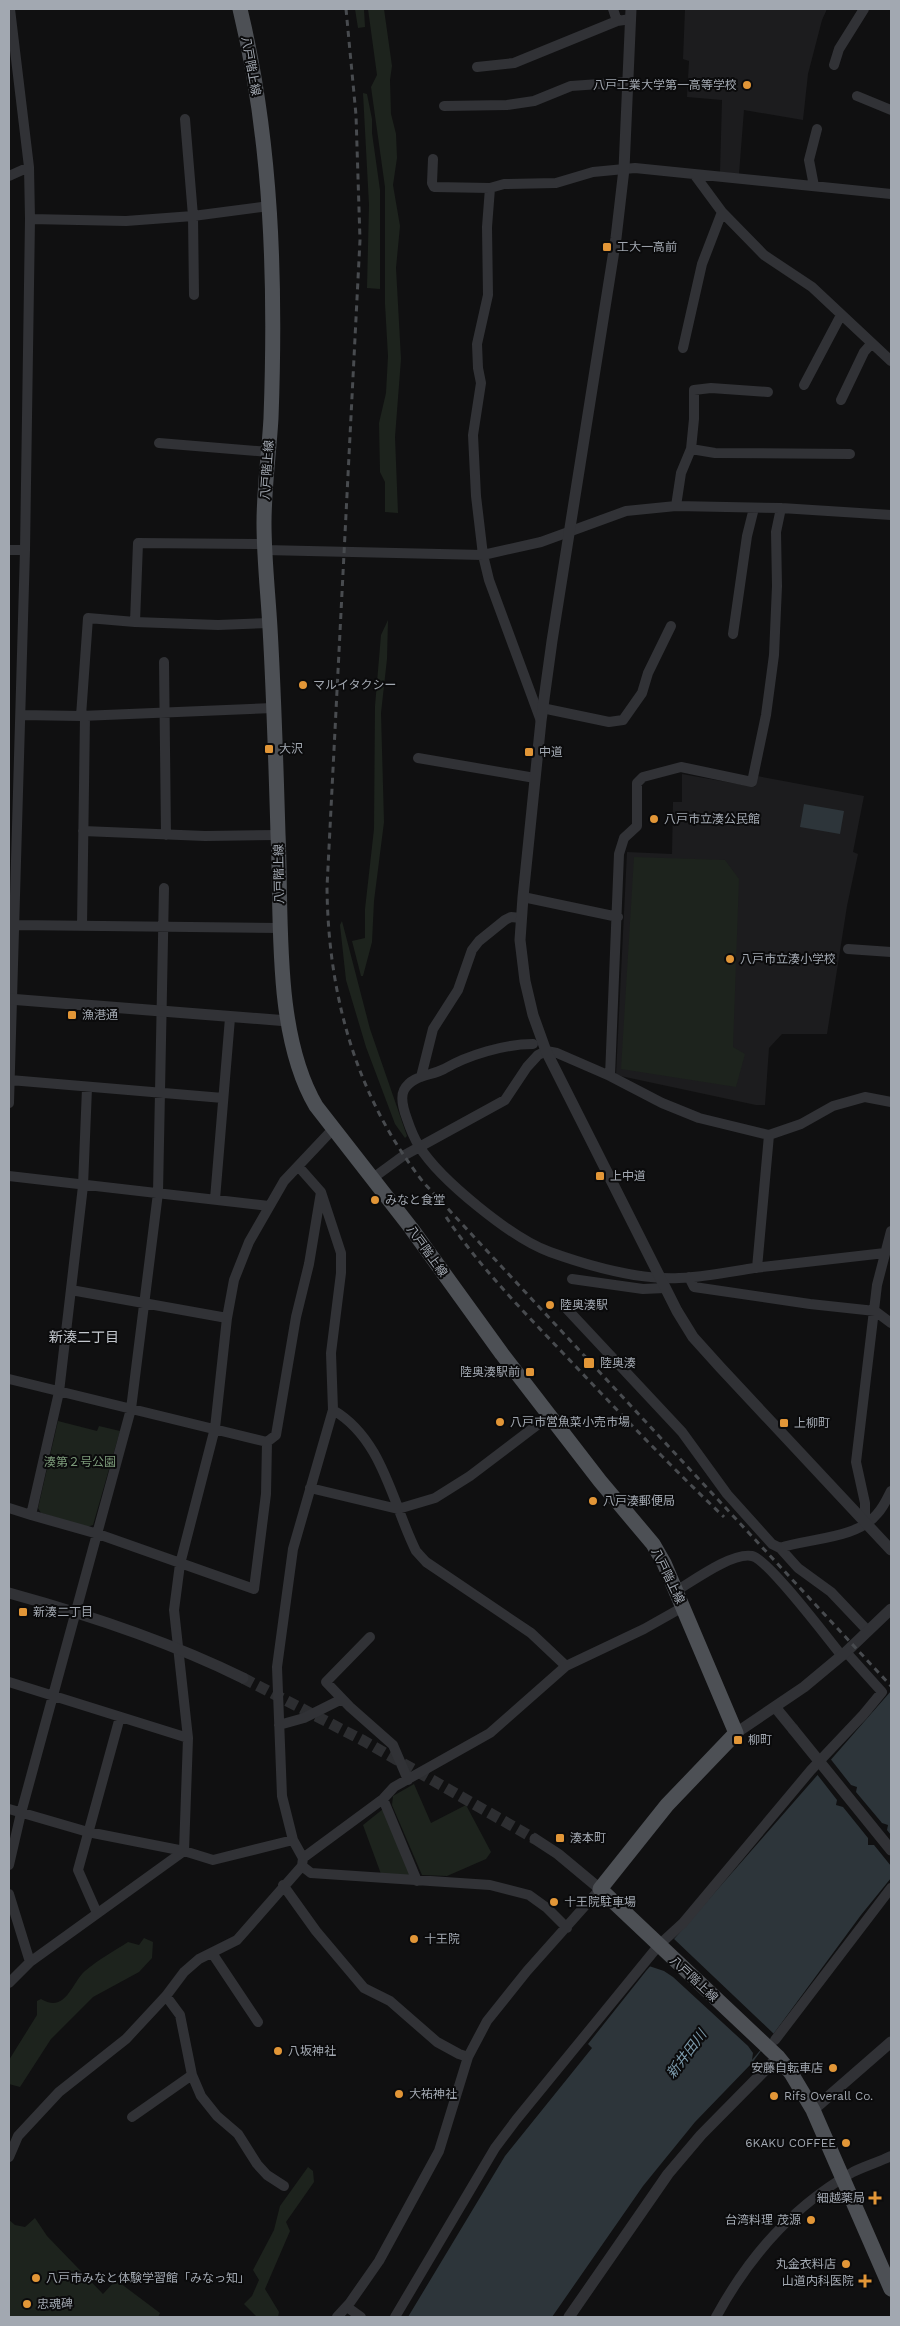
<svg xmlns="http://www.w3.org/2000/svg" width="900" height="2326" font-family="'Work Sans','Noto Sans JP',sans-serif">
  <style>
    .built { fill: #1c1c1e }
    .green { fill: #1d231d }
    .water { fill: #2d353a }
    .pier { fill: #101011 }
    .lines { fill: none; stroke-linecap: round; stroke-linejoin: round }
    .tertiary-tunnel { stroke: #2d2e31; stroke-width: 11; stroke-dasharray: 11 5.5; stroke-linecap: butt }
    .minor { stroke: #313236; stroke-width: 10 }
    .tertiary { stroke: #313236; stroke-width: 11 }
    .primary { stroke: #4d5055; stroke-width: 15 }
    .rail { stroke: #484b4f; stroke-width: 3; stroke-dasharray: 6 5; stroke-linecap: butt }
    .tertiary-bridge { stroke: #313236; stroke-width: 11 }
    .poi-dot { fill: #e29637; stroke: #0b0b0c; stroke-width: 2 }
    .labels { text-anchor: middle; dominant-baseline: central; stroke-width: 4; stroke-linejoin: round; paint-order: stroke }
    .street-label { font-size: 12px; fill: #a2a8b1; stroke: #0b0b0c }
    .poi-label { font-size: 12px; fill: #a2a8b1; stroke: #0b0b0c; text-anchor: start }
    .park-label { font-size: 12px; fill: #7c9b7a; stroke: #0b0b0c }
    .neighbourhood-label { font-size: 14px; fill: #c3c7cd; stroke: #0b0b0c }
    .water-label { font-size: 14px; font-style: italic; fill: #7b99aa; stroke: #0b0b0c }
  </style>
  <rect width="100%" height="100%" fill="#101011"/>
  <path class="built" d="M 685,9 L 827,9 L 822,20 L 808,74 L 803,120 L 744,110 L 739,174 L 720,172 L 722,100 L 687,97 L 689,61 L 683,59 Z
    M 682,774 L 755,787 L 757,776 L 864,796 L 853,852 L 858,854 L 847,906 L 827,1034 L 782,1034 L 769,1048 L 765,1105 L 756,1105 L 616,1075 L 627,852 L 672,854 L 673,802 L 682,802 Z"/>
  <path class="green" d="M 355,9 L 364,9 L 365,27 L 358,28 Z
    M 368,9 L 384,9 L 392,66 L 390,80 L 391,114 L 396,134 L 397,158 L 393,185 L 400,226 L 396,268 L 401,359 L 395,437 L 398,513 L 385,512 L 385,482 L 380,472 L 379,423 L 386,393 L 388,356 L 385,304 L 385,187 L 371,87 L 377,75 Z
    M 363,93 L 367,94 L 372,119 L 372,133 L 380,190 L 380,289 L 367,288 L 369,205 Z
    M 388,620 L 387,659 L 381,713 L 384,822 L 374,901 L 372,942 L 363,976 L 361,976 L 352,941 L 365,938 L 365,909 L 374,829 L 375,706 L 381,635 Z
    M 634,857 L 725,860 L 739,879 L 733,1047 L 745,1054 L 736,1087 L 621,1069 Z
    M 342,921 L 370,1029 L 407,1136 L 405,1138 L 395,1124 L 366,1047 L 346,980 L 340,925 Z
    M 58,1421 L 97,1431 L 99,1426 L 120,1431 L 93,1525 L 87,1527 L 41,1513 L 38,1508 Z
    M 414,1784 L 431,1823 L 466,1805 L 491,1852 L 486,1859 L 447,1876 L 422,1875 L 392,1805 L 393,1796 Z
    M 383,1809 L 411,1876 L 381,1874 L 363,1825 Z
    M 144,1938 L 153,1942 L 152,1958 L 139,1972 L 93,1997 L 51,2039 L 20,2087 L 9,2084 L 9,2060 L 37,2015 L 37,2001 L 41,1999 C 66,2014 72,1982 85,1971 C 98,1960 114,1951 128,1942 L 139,1945 Z
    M 308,2167 L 313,2171 L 314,2182 L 286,2222 L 290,2231 L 265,2289 L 279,2312 L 278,2317 L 257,2317 L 244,2304 L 252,2296 L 259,2280 L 253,2270 L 274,2230 L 280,2206 Z
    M 35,2218 L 47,2236 L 103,2294 L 116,2280 L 160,2313 L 158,2317 L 9,2317 L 9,2220 L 15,2225 L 25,2227 Z"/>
  <path class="water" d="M 804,804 L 844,811 L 840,834 L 800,827 Z
    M 891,1691 L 891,1878 L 861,1915 L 752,2063 L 695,2122 L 643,2186 L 552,2317 L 408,2317 L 505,2156 L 592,2048 L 588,2044 L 646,1971 Z"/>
  <path class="pier" d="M 829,1757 L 851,1785 L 857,1787 L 856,1792 L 882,1823 L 888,1825 L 887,1830 L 891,1835 L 891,1866 L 874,1845 L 868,1845 L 868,1838 L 843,1807 L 836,1805 L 837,1800 L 816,1773 Z
    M 673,1938 L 774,2034 L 752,2060 L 753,2053 L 748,2046 L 673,1977 L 664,1971 L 649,1966 Z"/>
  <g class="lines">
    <path class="tertiary-tunnel" d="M 243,1678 L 364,1741 L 535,1839"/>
    <path class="minor" d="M 613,9 L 617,21
      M 834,65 L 839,49 L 864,9
      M 477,67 L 514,63 L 617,21 L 631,19
      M 857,96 L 891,110
      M 444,106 L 507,105 L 534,101 L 571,86 L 628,82
      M 185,119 L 193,216 L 194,295
      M 433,159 L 432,183 L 434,187 L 490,188
      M 694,174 L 722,212 L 764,255 L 812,287 L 891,361
      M 9,176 L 29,167
      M 814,186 L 809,160 L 817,129
      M 30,219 L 126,221 L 193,216 L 269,206
      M 683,348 L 702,264 L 722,212
      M 804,385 L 841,315
      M 841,400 L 864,352 L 871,344
      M 159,443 L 269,452
      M 691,449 L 715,453 L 850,454
      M 676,506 L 681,473 L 691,449 L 694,419 L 694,390 L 711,388 L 768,392
      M 9,550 L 25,550
      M 265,550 L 483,555 L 541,542 L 626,511 L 676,506 L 781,508 L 891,515
      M 135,622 L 138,543 L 265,544
      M 733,634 L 747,536 L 754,508
      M 164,662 L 166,835
      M 542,708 L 609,722 L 623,720 L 642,693 L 648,673 L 671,626
      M 21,715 L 81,716 L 273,708
      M 81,716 L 88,618 L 135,622 L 218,625 L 270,623
      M 541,721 L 489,580 L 483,555 L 476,496 L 473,435 L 481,383 L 478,368 L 477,344 L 488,295 L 487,227 L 490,188 L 504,184 L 556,183 L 593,172 L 635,168 L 891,194
      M 418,758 L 535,778
      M 83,831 L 205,836 L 278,835
      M 523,897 L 618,917
      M 15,925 L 280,928
      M 82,926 L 85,716
      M 848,949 L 891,952
      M 533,1044 C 505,1044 468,1055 444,1069 C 431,1076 412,1075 404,1090 C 400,1098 404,1111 407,1119 C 410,1128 414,1138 419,1146 C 440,1180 513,1239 550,1252 C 589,1266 637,1280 679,1278 C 704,1277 729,1272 754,1268 C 797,1263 841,1258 885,1253
      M 610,1076 L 619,854 L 624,838 L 637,826 L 637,783 L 643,777 L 681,767 L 752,782 L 766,715 L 774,655 L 777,586 L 776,532 L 781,508
      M 421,1077 L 433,1029 L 458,990 L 472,950 L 479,941 L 505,920 L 511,917 L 521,918
      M 10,1080 L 223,1098
      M 87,1088 L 83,1186 L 59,1392 L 31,1515 L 98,1534 L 254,1589 L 266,1494 L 267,1442
      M 9,1103 L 25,550 L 30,219 L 29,167 L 10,9
      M 9,1176 L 269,1206
      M 373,1178 L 403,1156 L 505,1100 L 527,1067 L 538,1055 L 546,1051 L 557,1053 L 610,1076 L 662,1103 L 699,1118 L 769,1135 L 801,1124 L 833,1106 L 865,1097 L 891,1102
      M 215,1199 L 230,1018
      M 757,1268 L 769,1135
      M 689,1277 L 694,1287 L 810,1304 L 875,1311 L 891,1323
      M 572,1279 L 643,1289 L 665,1288
      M 71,1290 L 227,1318
      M 566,1308 L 682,1432 L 727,1494 L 772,1544 L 780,1548 C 809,1538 857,1539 877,1514 C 883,1508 887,1499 891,1491
      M 9,1379 L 267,1442 L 276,1435 L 296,1317 L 309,1264 L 321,1192 L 298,1166
      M 333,1410 C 383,1439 392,1503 416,1551 L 426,1562 L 531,1633 L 566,1666
      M 310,1488 L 398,1509 L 435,1498 L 470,1476 L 549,1416
      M 9,1508 L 31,1515
      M 865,1523 L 865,1503 L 856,1462 L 877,1285 L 891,1231
      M 780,1548 L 798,1568 L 831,1592 L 868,1631
      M 676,1591 C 693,1581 732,1552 752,1556 C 768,1559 828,1639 842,1656
      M 370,1637 L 326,1682 L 350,1707 L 393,1745 L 408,1780
      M 9,1682 L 188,1738
      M 279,1725 L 304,1718 L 342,1699
      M 383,1799 L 417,1881
      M 9,1809 L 88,1832 L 184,1851 L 213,1860 L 293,1840
      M 184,1851 L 188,1738 L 174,1610 L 180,1564 L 215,1428 L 227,1318 L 234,1280 L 249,1242 L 284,1181 L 334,1128
      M 303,1858 L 293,1840 L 282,1796 L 277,1667 L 293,1549 L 333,1410 L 331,1353 L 341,1273 L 341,1253 L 321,1192
      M 9,1865 L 21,1813 L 131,1409 L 158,1193 L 164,888
      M 302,1866 L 311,1873 L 490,1885 L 529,1895 L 547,1908 L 567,1928
      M 283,1885 L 316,1931 L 364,1988 L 390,2001 L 437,2042 L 459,2054 L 468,2057
      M 9,1894 L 30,1962
      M 97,1913 L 78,1870 L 120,1717
      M 212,1953 L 258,2022
      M 9,1983 L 30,1962 L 184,1851
      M 166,1996 L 180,2015 L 192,2075 L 201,2096 L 217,2116 L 238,2134 L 257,2164 L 267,2175 L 284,2186
      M 775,2040 L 891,1888
      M 132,2117 L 192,2075
      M 9,2157 L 18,2136 L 59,2092 L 126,2039 L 166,1996 L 184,1972 L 199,1959 L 237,1940 L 302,1866 L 303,1858 L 383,1799 L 394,1787 L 490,1733 L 566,1666 L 644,1629 L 683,1607
      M 347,2307 L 361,2317
      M 337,2317 L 349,2304 L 379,2261 L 439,2151 L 468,2057 L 487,2021 L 527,1971 L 600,1889
      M 395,2317 L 495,2148 L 516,2120 L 659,1945 L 683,1923 L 811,1770 L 863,1715 L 882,1692 L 846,1652
      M 716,2317 C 748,2258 793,2206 853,2172 C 865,2166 879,2162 891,2156"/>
    <path class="tertiary" d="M 631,9 L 624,169 L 616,238 L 552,641 L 541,721 L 523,897 L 520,940 L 525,981 L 533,1015 L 546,1051 L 677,1311 L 693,1337 L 720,1367 L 891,1550
      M 9,999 L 288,1021
      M 9,1593 C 89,1615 168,1641 243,1678
      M 775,1707 L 793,1729
      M 736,1733 L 804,1687 L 846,1652 L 891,1609
      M 535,1839 L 558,1854 L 600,1889
      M 813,2110 L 891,2042
      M 569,2317 L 668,2174 L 701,2135 L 778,2057"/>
    <path class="primary" d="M 240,9 C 272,141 276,282 271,418 C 269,453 264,488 264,523 C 264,558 268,593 270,628 C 274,697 276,765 278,834 C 282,917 273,1033 316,1106 L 411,1228 L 502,1354 L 600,1481 L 653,1544 L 664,1563 L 736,1733 L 667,1805 L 600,1889 L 778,2057 L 791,2073 L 813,2110 L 891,2289"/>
    <path class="rail" d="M 346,9 L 356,115 L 360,240 L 327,887 C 328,995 356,1097 424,1183 L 891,1686
      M 446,1217 C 479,1266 521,1309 562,1352 C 615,1408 668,1464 724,1517"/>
    <path class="tertiary-bridge" d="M 793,1729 L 891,1850"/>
  </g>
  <g class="poi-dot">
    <circle cx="747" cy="85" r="5"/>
    <rect x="602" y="242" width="10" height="10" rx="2.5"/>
    <circle cx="303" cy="685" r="5"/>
    <rect x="264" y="744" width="10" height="10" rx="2.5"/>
    <rect x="524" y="747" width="10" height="10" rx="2.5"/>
    <circle cx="654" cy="819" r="5"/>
    <circle cx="730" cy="959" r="5"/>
    <rect x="67" y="1010" width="10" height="10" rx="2.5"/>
    <rect x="595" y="1171" width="10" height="10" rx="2.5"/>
    <circle cx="375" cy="1200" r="5"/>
    <circle cx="550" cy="1305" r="5"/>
    <rect x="583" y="1357" width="12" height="12" rx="2.5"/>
    <rect x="525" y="1367" width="10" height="10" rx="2.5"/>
    <circle cx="500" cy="1422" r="5"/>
    <rect x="779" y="1418" width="10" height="10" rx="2.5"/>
    <circle cx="593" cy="1501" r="5"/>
    <rect x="18" y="1607" width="10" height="10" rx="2.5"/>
    <rect x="733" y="1735" width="10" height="10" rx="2.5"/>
    <rect x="555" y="1833" width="10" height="10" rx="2.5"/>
    <circle cx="554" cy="1902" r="5"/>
    <circle cx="414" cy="1939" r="5"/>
    <circle cx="278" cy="2051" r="5"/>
    <circle cx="833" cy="2068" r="5"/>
    <circle cx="399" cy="2094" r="5"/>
    <circle cx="774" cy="2096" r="5"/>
    <circle cx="846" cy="2143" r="5"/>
    <path d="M872.5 2190.5h5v5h5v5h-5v5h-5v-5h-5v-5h5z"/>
    <circle cx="811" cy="2220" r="5"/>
    <circle cx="846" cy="2264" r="5"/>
    <circle cx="36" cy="2278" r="5"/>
    <path d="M862.5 2273.5h5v5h5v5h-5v5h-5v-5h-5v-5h5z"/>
    <circle cx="27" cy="2304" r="5"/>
  </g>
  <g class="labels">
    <g class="street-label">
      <text transform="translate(251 66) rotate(80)">八戸階上線</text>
      <text transform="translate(267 470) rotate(-86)">八戸階上線</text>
      <text transform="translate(279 874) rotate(-91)">八戸階上線</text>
      <text transform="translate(427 1251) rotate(54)">八戸階上線</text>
      <text transform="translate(668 1576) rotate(64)">八戸階上線</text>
      <text transform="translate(694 1979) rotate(43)">八戸階上線</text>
    </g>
    <g class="poi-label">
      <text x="737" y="85" text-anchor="end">八戸工業大学第一高等学校</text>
      <text x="617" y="247">工大一高前</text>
      <text x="313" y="685">マルイタクシー</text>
      <text x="279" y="749">大沢</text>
      <text x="539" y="752">中道</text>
      <text x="664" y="819">八戸市立湊公民館</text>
      <text x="740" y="959">八戸市立湊小学校</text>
      <text x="82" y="1015">漁港通</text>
      <text x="610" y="1176">上中道</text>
      <text x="385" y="1200">みなと食堂</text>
      <text x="560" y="1305">陸奥湊駅</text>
      <text x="600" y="1363">陸奥湊</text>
      <text x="520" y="1372" text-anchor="end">陸奥湊駅前</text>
      <text x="510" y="1422">八戸市営魚菜小売市場</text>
      <text x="794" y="1423">上柳町</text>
      <text x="603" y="1501">八戸湊郵便局</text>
      <text x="33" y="1612">新湊二丁目</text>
      <text x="748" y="1740">柳町</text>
      <text x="570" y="1838">湊本町</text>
      <text x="564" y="1902">十王院駐車場</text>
      <text x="424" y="1939">十王院</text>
      <text x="288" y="2051">八坂神社</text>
      <text x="823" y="2068" text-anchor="end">安藤自転車店</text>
      <text x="409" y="2094">大祐神社</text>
      <text x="784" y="2096">Rifs Overall Co.</text>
      <text x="836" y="2143" text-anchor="end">6KAKU COFFEE</text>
      <text x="865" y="2198" text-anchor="end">細越薬局</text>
      <text x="801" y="2220" text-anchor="end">台湾料理 茂源</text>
      <text x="836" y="2264" text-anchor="end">丸金衣料店</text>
      <text x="46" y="2278">八戸市みなと体験学習館「みなっ知」</text>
      <text x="854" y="2281" text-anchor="end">山道内科医院</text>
      <text x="37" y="2304">忠魂碑</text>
    </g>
    <g class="park-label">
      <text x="80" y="1462">湊第２号公園</text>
    </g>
    <g class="neighbourhood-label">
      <text x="84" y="1337">新湊二丁目</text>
    </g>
    <g class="water-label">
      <text transform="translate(686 2054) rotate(-53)">新井田川</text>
    </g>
  </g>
  <rect width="900" height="2326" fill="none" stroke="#a2a8b1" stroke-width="20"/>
</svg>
